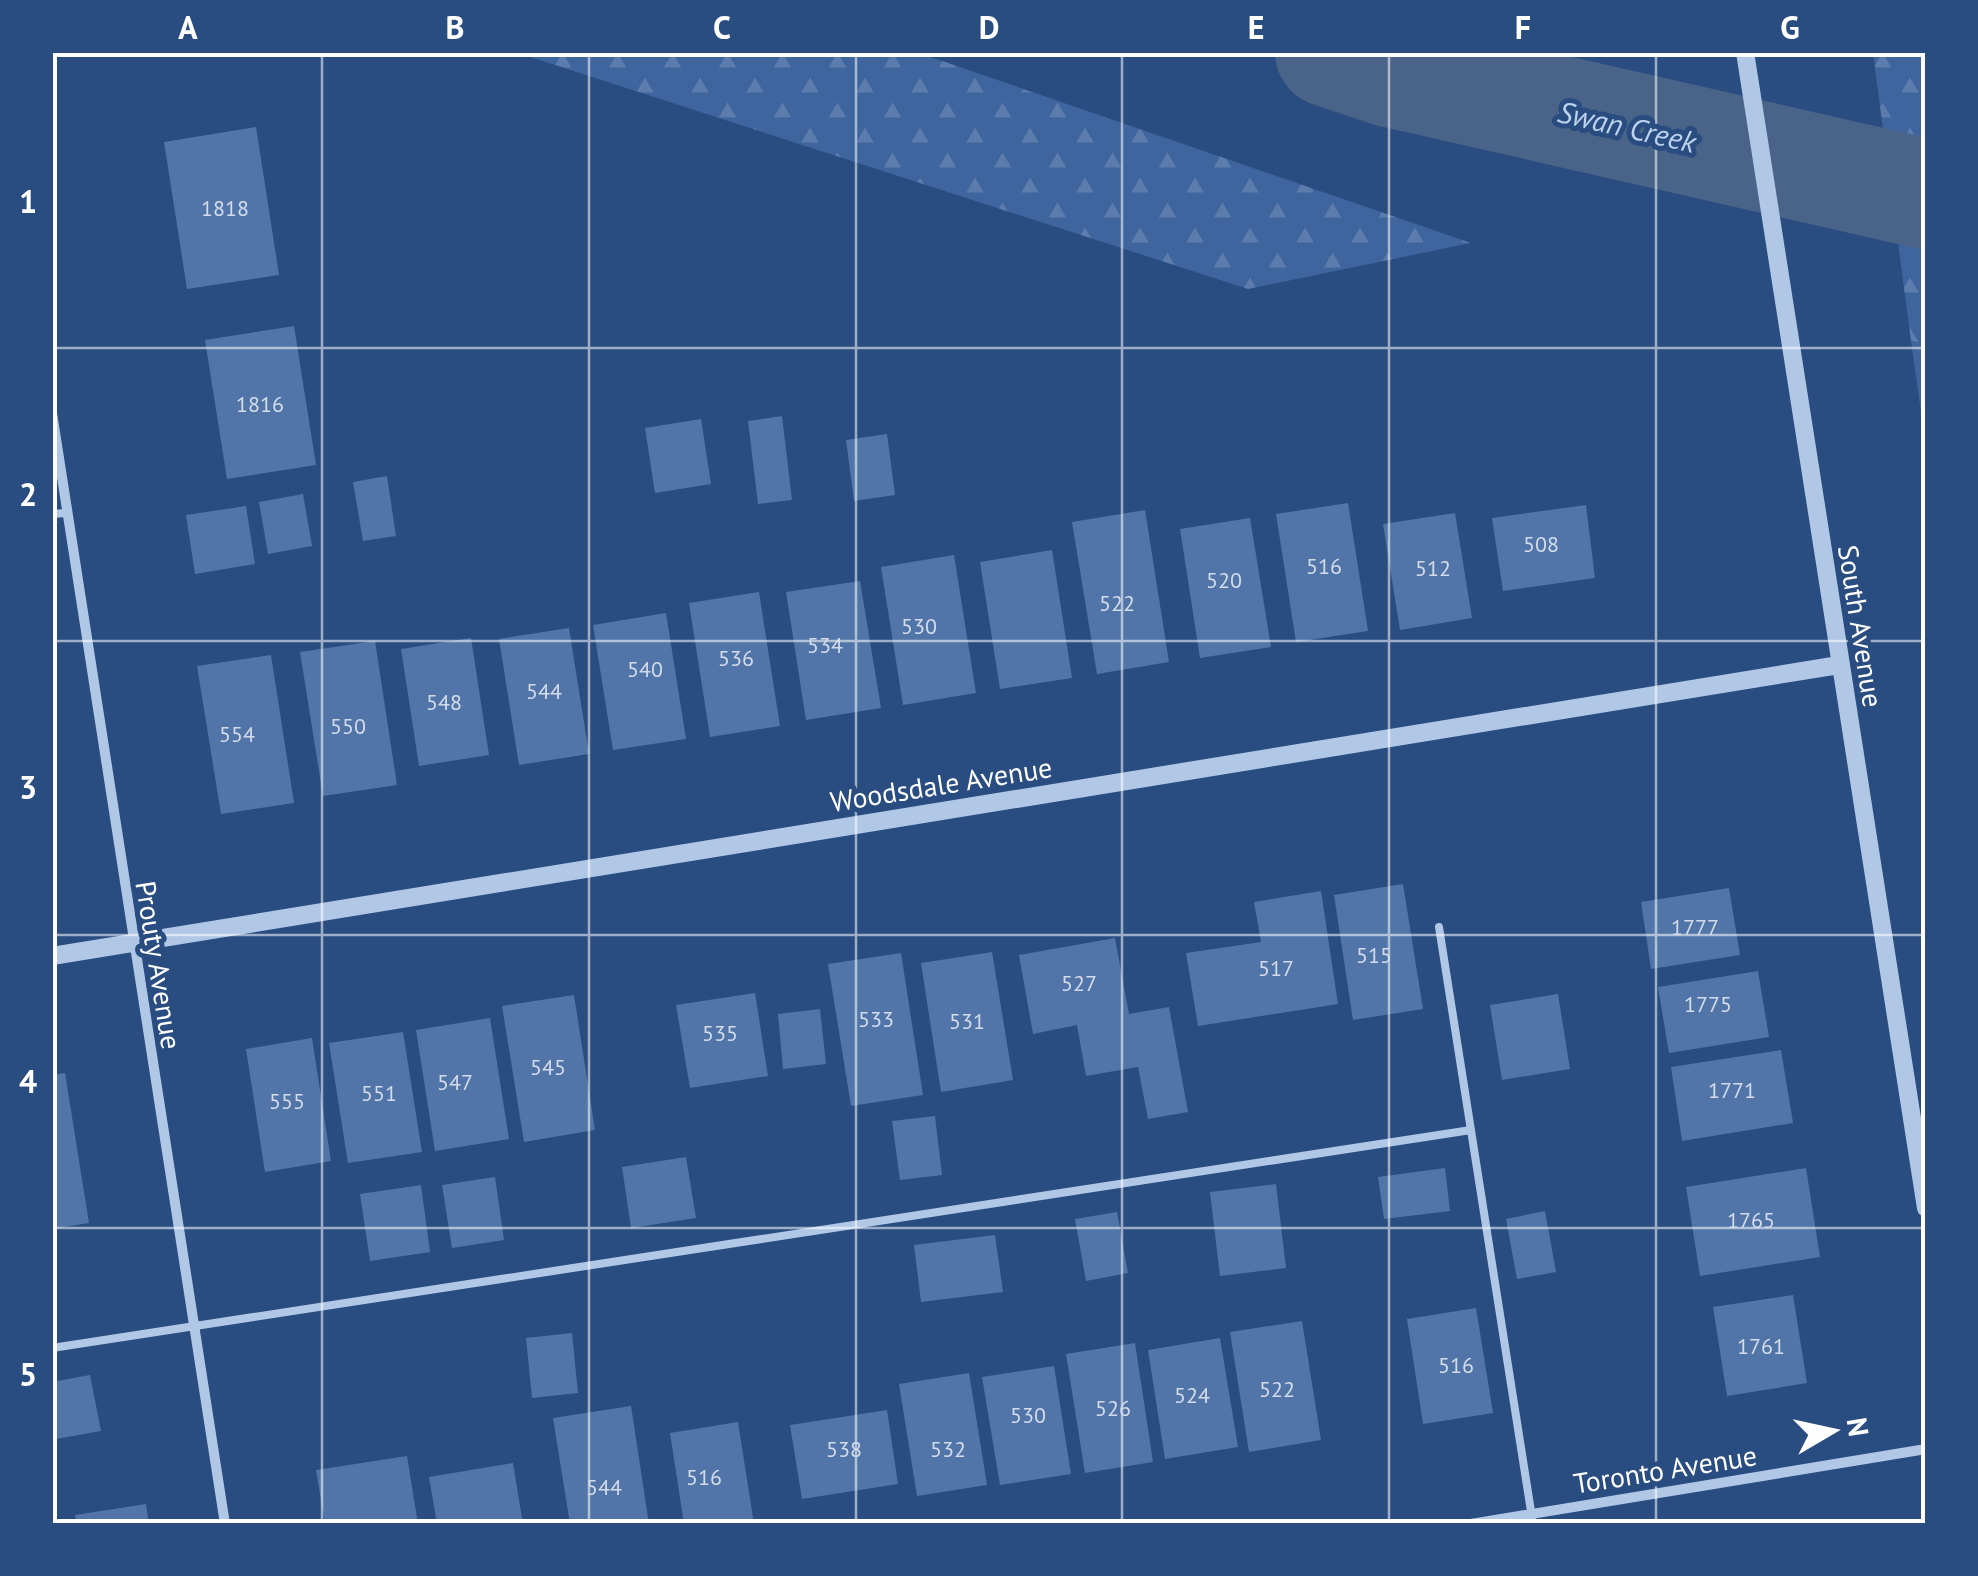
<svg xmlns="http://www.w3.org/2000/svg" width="1978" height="1576" font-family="'PT Sans',sans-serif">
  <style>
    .forest { fill: url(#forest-firs) }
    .park { fill: url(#park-tufts) }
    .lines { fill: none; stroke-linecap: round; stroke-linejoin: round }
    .river { stroke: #4a6389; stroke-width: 110 }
    .building { fill: #5175a9 }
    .service { stroke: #b1c7e6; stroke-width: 8 }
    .minor { stroke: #b1c7e6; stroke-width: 10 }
    .tertiary { stroke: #b1c7e6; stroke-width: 18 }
    .grid { fill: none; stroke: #fff; stroke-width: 2.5; stroke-opacity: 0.55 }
    .labels { text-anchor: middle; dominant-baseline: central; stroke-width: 10; stroke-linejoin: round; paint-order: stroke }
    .number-label { font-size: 22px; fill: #d4dcea }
    .street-label { font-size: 28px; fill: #fff; stroke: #294c81 }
    .water-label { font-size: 30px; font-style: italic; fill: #bcd1ed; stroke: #294c81 }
    .neatline { fill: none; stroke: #fff; stroke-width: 4 }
    .grid-label { font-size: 32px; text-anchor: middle; font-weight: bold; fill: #fff }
  </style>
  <defs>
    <pattern id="forest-firs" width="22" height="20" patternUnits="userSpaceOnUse" patternTransform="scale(2.5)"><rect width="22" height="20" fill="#3e659e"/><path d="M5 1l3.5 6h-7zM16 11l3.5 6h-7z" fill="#5b7cad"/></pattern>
    <pattern id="park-tufts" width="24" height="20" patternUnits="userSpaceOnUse" patternTransform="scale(2.5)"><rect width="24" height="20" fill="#3e659e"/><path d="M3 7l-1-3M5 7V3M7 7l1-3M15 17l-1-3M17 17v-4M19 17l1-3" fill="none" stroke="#5b7cad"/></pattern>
  </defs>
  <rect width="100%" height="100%" fill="#294c81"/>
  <path class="forest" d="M 518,53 L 919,53 L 1471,243 L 1248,289 Z
    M 1873,53 L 1925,53 L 1925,344 L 1911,341 Z"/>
  <path class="park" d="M 1911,341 L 1925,344 L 1925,440 Z"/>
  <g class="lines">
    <path class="river" d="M 1330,52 L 1390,72 L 1926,194"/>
  </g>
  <path class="building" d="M 256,127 L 279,275 L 187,289 L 164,142 Z
    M 294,326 L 316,465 L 227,479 L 205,340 Z
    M 782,416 L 792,500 L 758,504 L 748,421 Z
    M 701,419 L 711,484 L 655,493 L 645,428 Z
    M 887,434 L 895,495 L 854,501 L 846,440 Z
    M 387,476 L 396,536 L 363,541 L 353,482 Z
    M 303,494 L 312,546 L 268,554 L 259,502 Z
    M 1348,503 L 1368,631 L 1296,642 L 1276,514 Z
    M 1586,505 L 1595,578 L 1503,591 L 1492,518 Z
    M 246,506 L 255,564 L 195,574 L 186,515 Z
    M 1145,510 L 1169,662 L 1097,674 L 1072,522 Z
    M 1455,513 L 1472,618 L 1400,630 L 1383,524 Z
    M 1250,518 L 1271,647 L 1200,658 L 1180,529 Z
    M 1052,550 L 1072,678 L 1000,689 L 980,562 Z
    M 954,555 L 976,693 L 903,705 L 881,567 Z
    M 860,581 L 881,708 L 806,720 L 786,592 Z
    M 759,592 L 780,726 L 710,737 L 689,603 Z
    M 666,613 L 686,739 L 613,750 L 593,625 Z
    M 569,628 L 589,754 L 519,765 L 499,639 Z
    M 471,638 L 489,755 L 419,766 L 401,649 Z
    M 375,641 L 397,785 L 323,796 L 300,652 Z
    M 271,655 L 294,803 L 221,814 L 197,666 Z
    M 1403,884 L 1423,1009 L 1353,1020 L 1334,895 Z
    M 1729,888 L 1740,955 L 1651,969 L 1641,902 Z
    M 1321,891 L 1338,1004 L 1198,1026 L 1186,953 L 1261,942 L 1254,902 Z
    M 1115,938 L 1129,1014 L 1169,1007 L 1188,1112 L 1148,1119 L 1138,1067 L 1086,1076 L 1077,1025 L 1033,1034 L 1019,955 Z
    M 992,952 L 1013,1080 L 941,1092 L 921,963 Z
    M 901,953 L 923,1095 L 851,1106 L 828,964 Z
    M 1758,971 L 1769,1037 L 1669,1053 L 1658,987 Z
    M 755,993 L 768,1076 L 690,1088 L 676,1005 Z
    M 1558,994 L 1570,1069 L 1502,1080 L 1490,1005 Z
    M 574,995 L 595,1130 L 524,1142 L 502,1006 Z
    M 820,1009 L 826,1064 L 783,1069 L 778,1014 Z
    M 490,1018 L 509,1139 L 435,1151 L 416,1030 Z
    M 403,1032 L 422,1152 L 348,1163 L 329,1043 Z
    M 312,1038 L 331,1161 L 265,1172 L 246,1049 Z
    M 1781,1050 L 1793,1123 L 1682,1141 L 1671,1067 Z
    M 65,1073 L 89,1223 L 52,1229 L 52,1075 Z
    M 935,1116 L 942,1175 L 900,1180 L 892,1121 Z
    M 686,1157 L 696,1218 L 631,1228 L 622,1167 Z
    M 1445,1168 L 1450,1211 L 1384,1219 L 1378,1177 Z
    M 1806,1168 L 1820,1257 L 1700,1276 L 1686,1187 Z
    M 495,1177 L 504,1240 L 452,1248 L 442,1185 Z
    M 1276,1184 L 1286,1268 L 1220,1276 L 1210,1192 Z
    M 421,1185 L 430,1252 L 370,1261 L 360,1194 Z
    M 1545,1211 L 1556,1272 L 1517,1279 L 1506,1219 Z
    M 1117,1212 L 1128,1273 L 1086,1281 L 1075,1219 Z
    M 995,1235 L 1003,1292 L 921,1302 L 914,1245 Z
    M 1793,1295 L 1807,1383 L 1727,1396 L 1713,1307 Z
    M 1476,1308 L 1493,1413 L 1423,1424 L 1407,1319 Z
    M 1302,1321 L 1321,1440 L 1249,1452 L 1230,1332 Z
    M 572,1333 L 578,1393 L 532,1398 L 526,1338 Z
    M 1220,1338 L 1238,1447 L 1165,1459 L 1148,1350 Z
    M 1135,1343 L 1153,1462 L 1085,1473 L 1066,1354 Z
    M 1054,1366 L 1071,1474 L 1000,1485 L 982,1377 Z
    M 969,1373 L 987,1485 L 917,1496 L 899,1384 Z
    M 90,1375 L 101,1431 L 56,1439 L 52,1382 Z
    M 631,1406 L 649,1524 L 570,1524 L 553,1418 Z
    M 887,1410 L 898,1484 L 802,1499 L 790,1425 Z
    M 738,1422 L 754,1524 L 684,1524 L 670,1433 Z
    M 407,1456 L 418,1524 L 325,1524 L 316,1470 Z
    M 513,1463 L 523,1524 L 437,1524 L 429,1477 Z
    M 146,1504 L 149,1524 L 77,1524 L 75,1515 Z"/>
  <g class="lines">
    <path class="service" d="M 52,514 L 66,513
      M 1439,927 L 1533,1524
      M 52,1348 L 1471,1130"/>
    <path class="minor" d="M 52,413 L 225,1524
      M 1471,1524 L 1926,1449"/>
    <path class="tertiary" d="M 1745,52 L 1926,1208
      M 52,956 L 1839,665"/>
  </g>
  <path class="grid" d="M 322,52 L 322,1524M 589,52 L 589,1524M 856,52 L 856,1524M 1122,52 L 1122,1524M 1389,52 L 1389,1524M 1656,52 L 1656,1524M 52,348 L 1926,348M 52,641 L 1926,641M 52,935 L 1926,935M 52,1228 L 1926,1228"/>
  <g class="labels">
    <g class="number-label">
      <text x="225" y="208">1818</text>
      <text x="260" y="404">1816</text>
      <text x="1541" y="544">508</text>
      <text x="1324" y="566">516</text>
      <text x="1433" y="568">512</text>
      <text x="1224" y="580">520</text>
      <text x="1117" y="603">522</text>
      <text x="919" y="626">530</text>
      <text x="825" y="645">534</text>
      <text x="736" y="658">536</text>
      <text x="645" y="669">540</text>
      <text x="544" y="691">544</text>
      <text x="444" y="702">548</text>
      <text x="348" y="726">550</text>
      <text x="237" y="734">554</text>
      <text x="1695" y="927">1777</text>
      <text x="1374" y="955">515</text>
      <text x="1276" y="968">517</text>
      <text x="1079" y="983">527</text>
      <text x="1708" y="1004">1775</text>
      <text x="876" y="1019">533</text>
      <text x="967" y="1021">531</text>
      <text x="720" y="1033">535</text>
      <text x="548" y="1067">545</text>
      <text x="455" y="1082">547</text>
      <text x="1732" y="1090">1771</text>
      <text x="379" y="1093">551</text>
      <text x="287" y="1101">555</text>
      <text x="1751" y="1220">1765</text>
      <text x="1761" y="1346">1761</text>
      <text x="1456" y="1365">516</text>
      <text x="1277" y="1389">522</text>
      <text x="1192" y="1395">524</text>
      <text x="1113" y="1408">526</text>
      <text x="1028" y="1415">530</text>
      <text x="844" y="1449">538</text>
      <text x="948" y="1449">532</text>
      <text x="704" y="1477">516</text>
      <text x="604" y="1487">544</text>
    </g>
    <g class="street-label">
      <text transform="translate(1861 626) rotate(81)">South Avenue</text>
      <text transform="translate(941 784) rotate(-9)">Woodsdale Avenue</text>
      <text transform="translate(159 965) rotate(81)">Prouty Avenue</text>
      <text transform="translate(1665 1469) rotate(-9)">Toronto Avenue</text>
    </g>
    <g class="water-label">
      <text transform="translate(1627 126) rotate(13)">Swan Creek</text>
    </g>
  </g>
  <rect width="1978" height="1576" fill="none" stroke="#294c81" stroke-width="110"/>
  <g transform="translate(1833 1431) rotate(81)" stroke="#294c81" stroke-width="8" paint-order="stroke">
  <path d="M0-8L18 38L0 25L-18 38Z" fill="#ffffff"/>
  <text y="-15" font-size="28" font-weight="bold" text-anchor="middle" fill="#ffffff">N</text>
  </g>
  <rect x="55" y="55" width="1868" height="1466" class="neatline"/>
  <g class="grid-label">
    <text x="188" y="39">A</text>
    <text x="455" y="39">B</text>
    <text x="722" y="39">C</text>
    <text x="989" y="39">D</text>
    <text x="1256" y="39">E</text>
    <text x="1523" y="39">F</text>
    <text x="1790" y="39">G</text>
    <text x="28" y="213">1</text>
    <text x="28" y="506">2</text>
    <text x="28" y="799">3</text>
    <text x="28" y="1093">4</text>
    <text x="28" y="1386">5</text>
  </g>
</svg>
